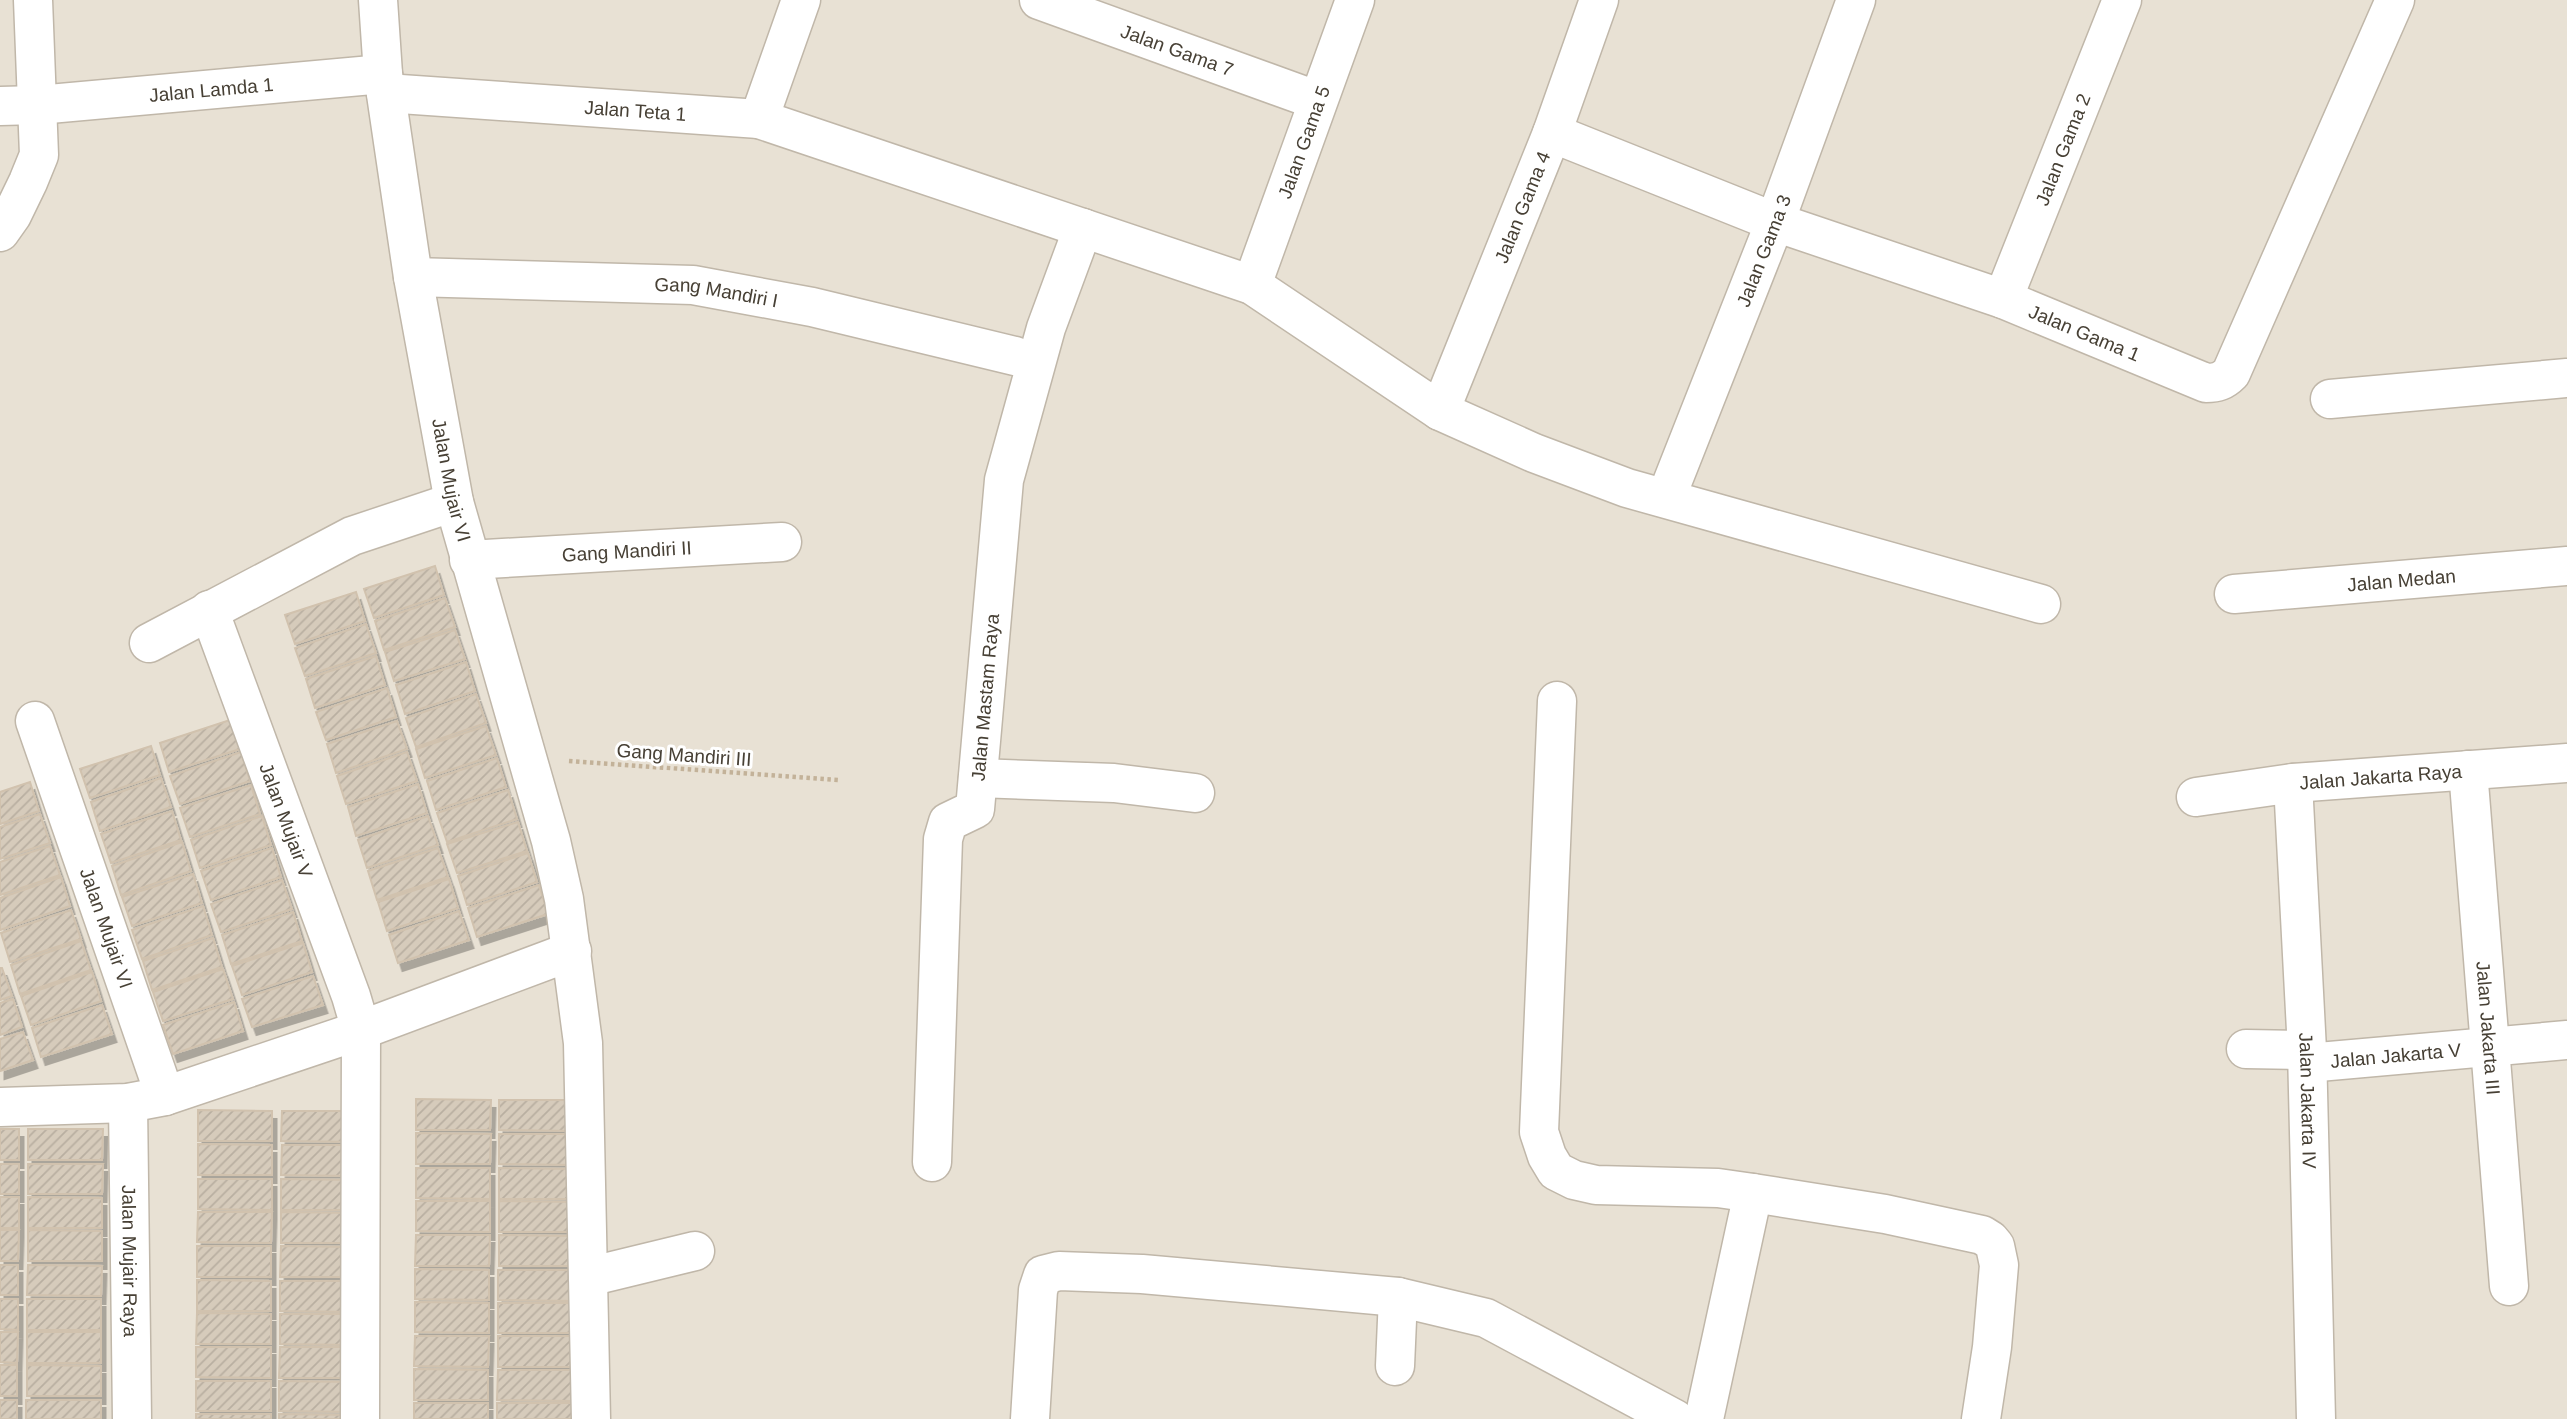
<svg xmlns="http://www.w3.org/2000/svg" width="2567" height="1419" font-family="Helvetica,sans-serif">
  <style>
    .residential { fill: #e8e1d4 }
    .building { fill: url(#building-hatch); stroke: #d1c2ae; stroke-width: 2; filter: url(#shadow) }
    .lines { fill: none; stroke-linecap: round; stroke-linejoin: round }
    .minor-casing { stroke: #c0b7a9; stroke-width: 41 }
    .path { stroke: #c3b299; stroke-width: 4.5; stroke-dasharray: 3.5 3.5; stroke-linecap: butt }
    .minor { stroke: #fff; stroke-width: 38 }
    .labels { text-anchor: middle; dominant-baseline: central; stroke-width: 6; stroke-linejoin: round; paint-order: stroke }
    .street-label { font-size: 19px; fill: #474035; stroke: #fff }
  </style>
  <defs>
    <pattern id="building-hatch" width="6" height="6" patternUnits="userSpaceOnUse" patternTransform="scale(1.75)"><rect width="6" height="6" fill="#d6cbbb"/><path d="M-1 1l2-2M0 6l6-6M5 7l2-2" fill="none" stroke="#b9afa1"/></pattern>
    <filter id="shadow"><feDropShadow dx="4.5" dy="8" stdDeviation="0" flood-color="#0004"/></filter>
  </defs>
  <rect width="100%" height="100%" fill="#f4efe7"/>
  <path class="residential" d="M 0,0 L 2567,0 L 2567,1419 L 0,1419 Z"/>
  <path class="building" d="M 435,566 L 444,595 L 374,618 L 364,589 Z
    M 356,592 L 365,621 L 295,644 L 285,615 Z
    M 445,598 L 455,627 L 384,650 L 375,621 Z
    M 366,624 L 376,653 L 305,676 L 295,648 Z
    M 455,630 L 465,659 L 394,681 L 385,652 Z
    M 376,656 L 385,685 L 315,708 L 306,679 Z
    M 466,662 L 475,691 L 405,714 L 396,685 Z
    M 387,688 L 396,717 L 326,740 L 316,712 Z
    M 476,694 L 486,723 L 416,747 L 406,718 Z
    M 230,720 L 240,749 L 169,772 L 160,743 Z
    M 397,721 L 407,749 L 336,773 L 327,744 Z
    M 486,726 L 496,755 L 425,778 L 416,749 Z
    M 151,746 L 160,775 L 90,798 L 80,769 Z
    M 241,752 L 250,781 L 180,804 L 170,776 Z
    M 407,752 L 417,781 L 346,804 L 337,776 Z
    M 497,758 L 506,787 L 436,810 L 427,781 Z
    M 161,778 L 171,807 L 100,831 L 91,802 Z
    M 30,782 L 39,811 L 0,824 L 0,792 Z
    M 418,784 L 427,813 L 356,836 L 348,807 Z
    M 251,785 L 260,814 L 190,837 L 180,808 Z
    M 508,790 L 517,819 L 447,842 L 437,813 Z
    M 172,811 L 181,840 L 111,863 L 101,834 Z
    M 40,814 L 50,843 L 0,859 L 0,827 Z
    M 262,816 L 271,845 L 200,868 L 191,840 Z
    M 428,816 L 438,845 L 367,868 L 358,840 Z
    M 518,822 L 527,851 L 457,873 L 447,844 Z
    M 182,842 L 191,871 L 121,895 L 112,866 Z
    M 50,846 L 60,875 L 0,895 L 0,862 Z
    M 272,848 L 281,877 L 211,900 L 201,871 Z
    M 438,848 L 448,877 L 377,900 L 368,871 Z
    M 528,853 L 537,882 L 467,905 L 458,876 Z
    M 193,874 L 202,903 L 132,926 L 122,897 Z
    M 61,877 L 70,906 L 0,930 L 0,898 Z
    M 449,879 L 458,908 L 387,931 L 378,902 Z
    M 282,880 L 292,909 L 221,932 L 211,904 Z
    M 539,885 L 548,914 L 477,937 L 468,908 Z
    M 203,906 L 212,935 L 142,959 L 132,930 Z
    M 71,910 L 81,939 L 10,962 L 1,933 Z
    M 459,911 L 469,940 L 398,963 L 389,935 Z
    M 293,912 L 302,941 L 231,964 L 222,935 Z
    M 213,938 L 222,967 L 152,990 L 143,961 Z
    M 81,941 L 91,970 L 20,994 L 11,965 Z
    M 303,943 L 312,972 L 242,995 L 232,966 Z
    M 0,968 L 2,968 L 12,996 L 0,1000 Z
    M 223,969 L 233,999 L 163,1021 L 153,992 Z
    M 92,972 L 101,1001 L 31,1025 L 21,996 Z
    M 313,976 L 323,1005 L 252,1027 L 242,999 Z
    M 13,999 L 22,1027 L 0,1035 L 0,1003 Z
    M 234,1002 L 243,1031 L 173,1054 L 163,1025 Z
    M 102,1005 L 112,1034 L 41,1057 L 32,1028 Z
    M 23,1032 L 33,1060 L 0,1071 L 0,1039 Z
    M 416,1099 L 491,1100 L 490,1130 L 416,1130 Z
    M 499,1100 L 574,1100 L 574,1131 L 499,1130 Z
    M 198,1110 L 272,1111 L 272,1141 L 198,1141 Z
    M 282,1111 L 356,1111 L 355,1142 L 281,1141 Z
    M 0,1129 L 19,1129 L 19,1160 L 0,1160 Z
    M 28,1129 L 103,1129 L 102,1160 L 28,1160 Z
    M 416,1133 L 491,1134 L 490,1164 L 416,1164 Z
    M 499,1134 L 574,1134 L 574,1165 L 499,1164 Z
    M 198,1144 L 272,1145 L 272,1175 L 198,1175 Z
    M 282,1145 L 356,1145 L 355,1176 L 281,1175 Z
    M 0,1164 L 19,1164 L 19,1194 L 0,1194 Z
    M 28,1164 L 103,1164 L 102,1194 L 28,1194 Z
    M 416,1168 L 490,1168 L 490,1199 L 416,1198 Z
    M 499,1168 L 574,1169 L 573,1199 L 499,1199 Z
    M 198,1179 L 272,1179 L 272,1210 L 198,1209 Z
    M 281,1179 L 355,1180 L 355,1210 L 281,1210 Z
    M 0,1197 L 19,1197 L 19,1228 L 0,1228 Z
    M 28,1197 L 102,1198 L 102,1228 L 28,1228 Z
    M 416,1201 L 490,1201 L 490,1232 L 416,1231 Z
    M 499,1201 L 573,1202 L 573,1232 L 499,1232 Z
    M 198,1212 L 272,1212 L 271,1243 L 197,1242 Z
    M 281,1212 L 355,1213 L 355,1243 L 281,1243 Z
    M 0,1230 L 19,1230 L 18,1261 L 0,1261 Z
    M 28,1230 L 102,1231 L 102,1261 L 28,1261 Z
    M 416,1235 L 490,1235 L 489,1266 L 415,1266 Z
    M 499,1235 L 573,1236 L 573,1266 L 499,1266 Z
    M 197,1246 L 271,1246 L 271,1277 L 197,1277 Z
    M 281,1246 L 355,1247 L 354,1277 L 280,1277 Z
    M 0,1265 L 18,1265 L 18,1295 L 0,1295 Z
    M 28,1265 L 102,1266 L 101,1296 L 27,1295 Z
    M 415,1269 L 489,1270 L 489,1300 L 415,1299 Z
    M 498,1270 L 572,1270 L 572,1301 L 498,1300 Z
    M 197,1280 L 271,1281 L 271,1311 L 197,1311 Z
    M 280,1281 L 354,1281 L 354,1312 L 280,1311 Z
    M 0,1299 L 18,1299 L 18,1330 L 0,1329 Z
    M 27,1299 L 101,1299 L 101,1330 L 27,1330 Z
    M 415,1302 L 489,1303 L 489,1333 L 415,1332 Z
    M 498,1303 L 572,1303 L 572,1333 L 498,1333 Z
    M 197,1313 L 271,1314 L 271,1344 L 196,1344 Z
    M 280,1314 L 354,1314 L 354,1345 L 280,1344 Z
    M 0,1332 L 18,1332 L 17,1363 L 0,1362 Z
    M 27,1332 L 101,1332 L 101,1363 L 27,1363 Z
    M 415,1336 L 489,1336 L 488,1367 L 414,1366 Z
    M 498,1336 L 572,1336 L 572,1367 L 498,1367 Z
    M 196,1347 L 271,1347 L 271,1378 L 196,1377 Z
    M 280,1347 L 354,1347 L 354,1378 L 279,1378 Z
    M 0,1365 L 17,1365 L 17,1396 L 0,1396 Z
    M 27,1365 L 101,1366 L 101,1396 L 27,1396 Z
    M 414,1369 L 488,1370 L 488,1400 L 414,1400 Z
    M 498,1370 L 572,1370 L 572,1401 L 497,1400 Z
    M 196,1381 L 271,1381 L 271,1411 L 196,1411 Z
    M 279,1381 L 354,1382 L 354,1412 L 279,1411 Z
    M 0,1400 L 17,1400 L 17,1419 L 0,1419 Z
    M 26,1400 L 101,1400 L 101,1419 L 26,1419 Z
    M 414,1403 L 488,1403 L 488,1419 L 414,1419 Z
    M 497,1403 L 572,1403 L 572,1419 L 497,1419 Z
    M 196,1414 L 271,1414 L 271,1419 L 196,1419 Z
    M 279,1414 L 354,1415 L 354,1419 L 279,1419 Z"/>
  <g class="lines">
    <defs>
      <g id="minor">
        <path id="s1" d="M 378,0 L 383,74 L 413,277 L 454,502 L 551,841 L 564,899 L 583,1043 L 591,1419"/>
        <path id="s2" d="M 1039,0 L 1316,100"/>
        <path id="s3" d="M 386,93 L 759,119 L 801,0"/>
        <path id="s4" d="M 0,106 L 38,105 L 383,74"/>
        <path d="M 759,119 L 1252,285 L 1440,411 L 1534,453 L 1627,488 L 2041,604"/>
        <path id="s5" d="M 1552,133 L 1775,222 L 2003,299 L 2206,383 C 2217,383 2223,381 2231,373 L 2395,0"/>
        <path d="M 0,232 L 12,215 L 28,182 L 39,155 L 33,0"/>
        <path id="s6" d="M 413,277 L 693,285 L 812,307 L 1015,356"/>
        <path id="s7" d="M 1252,285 L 1355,0"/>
        <path id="s8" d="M 2003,299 L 2122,0"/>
        <path d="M 2330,399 L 2567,378"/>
        <path id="s9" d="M 1440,411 L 1552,133 L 1599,0"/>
        <path id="s10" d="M 1666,498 L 1775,222 L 1856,0"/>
        <path id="s11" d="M 469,560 L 782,542"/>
        <path id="s12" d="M 2234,594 L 2567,566"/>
        <path id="s13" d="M 209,610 L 351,996 L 361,1030 L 360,1419"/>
        <path d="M 149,643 L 352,536 L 454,502"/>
        <path d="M 1557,701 L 1539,1132 L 1547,1156 L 1556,1171 L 1574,1180 L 1596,1185 L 1718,1188 L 1753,1193 L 1885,1214 L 1982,1235 L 1990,1240 L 1995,1246 L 1999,1265 L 1992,1347 L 1981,1419"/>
        <path id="s14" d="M 35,721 L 165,1096"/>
        <path id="s15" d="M 2468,770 L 2509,1286"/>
        <path d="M 978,778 L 1114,783 L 1195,793"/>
        <path id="s16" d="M 2293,783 L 2307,1050 L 2316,1419"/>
        <path id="s17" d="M 2196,797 L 2293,783 L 2567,763"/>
        <path d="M 2246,1049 L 2307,1050"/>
        <path id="s18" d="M 2307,1063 L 2567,1040"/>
        <path id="s19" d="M 128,1103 L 132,1419"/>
        <path d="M 0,1107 L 128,1103 L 165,1096 L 361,1030 L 572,951"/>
        <path id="s20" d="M 932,1162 L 943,839 L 948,822 L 975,809 L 1004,480 L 1046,328 L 1083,228"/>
        <path d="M 588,1277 L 695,1251"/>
        <path d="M 1395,1366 L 1398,1297"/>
        <path d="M 1030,1419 L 1038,1290 L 1043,1275 L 1059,1271 L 1142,1274 L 1398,1297 L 1486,1318 L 1675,1419"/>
        <path d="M 1704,1419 L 1753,1193"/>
      </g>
    </defs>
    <use href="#minor" class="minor-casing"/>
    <path class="path" d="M 569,761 L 839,780"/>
    <use href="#minor" class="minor"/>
  </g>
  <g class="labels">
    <g class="street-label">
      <text stroke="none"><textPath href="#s2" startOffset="147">Jalan Gama 7</textPath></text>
      <text stroke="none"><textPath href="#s4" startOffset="212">Jalan Lamda 1</textPath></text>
      <text stroke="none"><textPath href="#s3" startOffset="250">Jalan Teta 1</textPath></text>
      <text stroke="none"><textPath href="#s7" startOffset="152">Jalan Gama 5</textPath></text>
      <text stroke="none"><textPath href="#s8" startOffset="161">Jalan Gama 2</textPath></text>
      <text stroke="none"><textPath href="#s9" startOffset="220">Jalan Gama 4</textPath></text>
      <text stroke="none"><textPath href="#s10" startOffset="266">Jalan Gama 3</textPath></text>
      <text stroke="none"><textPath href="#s6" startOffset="304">Gang Mandiri I</textPath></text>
      <text stroke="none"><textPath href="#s5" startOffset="569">Jalan Gama 1</textPath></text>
      <text stroke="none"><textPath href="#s1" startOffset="486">Jalan Mujair VI</textPath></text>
      <text stroke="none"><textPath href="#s11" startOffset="158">Gang Mandiri II</textPath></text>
      <text stroke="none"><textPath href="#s12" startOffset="168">Jalan Medan</textPath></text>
      <text stroke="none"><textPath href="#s20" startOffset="483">Jalan Mastam Raya</textPath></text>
      <text transform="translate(684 755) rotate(4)">Gang Mandiri III</text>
      <text stroke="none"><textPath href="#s17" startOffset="186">Jalan Jakarta Raya</textPath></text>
      <text stroke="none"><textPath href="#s13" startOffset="224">Jalan Mujair V</textPath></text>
      <text stroke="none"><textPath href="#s14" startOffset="219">Jalan Mujair VI</textPath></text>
      <text stroke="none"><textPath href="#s15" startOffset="259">Jalan Jakarta III</textPath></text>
      <text stroke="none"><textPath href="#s18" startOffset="89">Jalan Jakarta V</textPath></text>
      <text stroke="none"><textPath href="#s16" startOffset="318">Jalan Jakarta IV</textPath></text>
      <text stroke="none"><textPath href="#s19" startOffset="158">Jalan Mujair Raya</textPath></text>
    </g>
  </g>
</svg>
